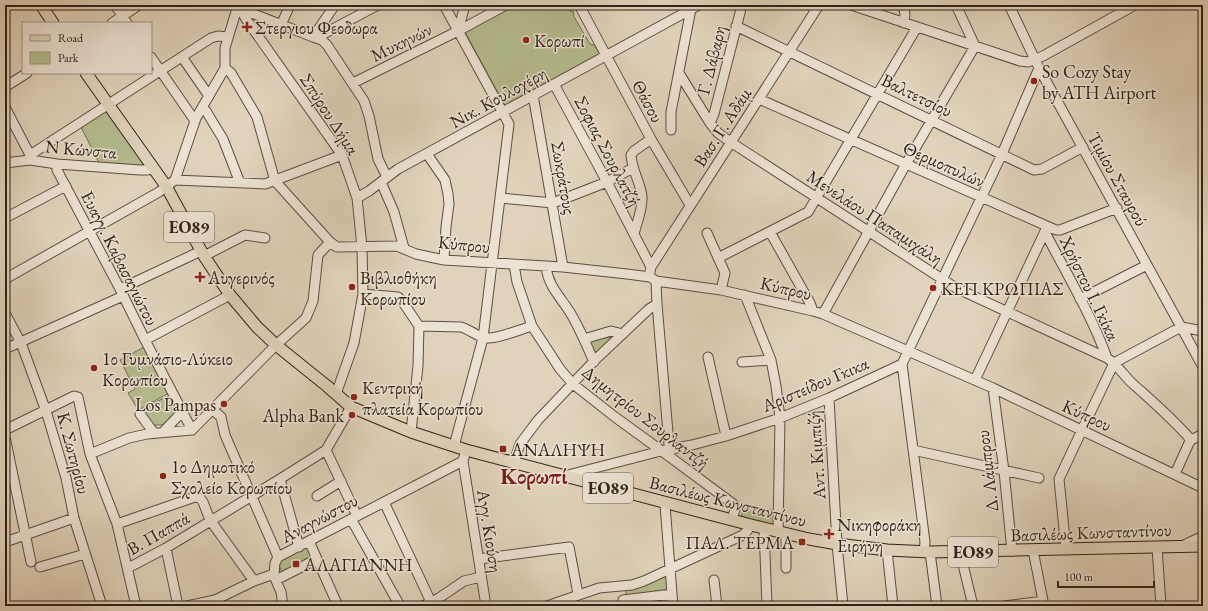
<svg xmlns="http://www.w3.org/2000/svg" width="1208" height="611" font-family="'EB Garamond',serif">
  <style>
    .green { fill: #b5bc8e; stroke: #726f54 }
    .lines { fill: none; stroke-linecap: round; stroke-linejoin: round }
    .minor-casing { stroke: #5b4e42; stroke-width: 11 }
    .major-casing { stroke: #2e2219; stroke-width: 13 }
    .minor { stroke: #ece2d3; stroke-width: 9 }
    .major { stroke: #e1d3bb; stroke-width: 11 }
    .poi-dot { fill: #8f2418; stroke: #ece2d3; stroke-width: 1.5 }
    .labels { text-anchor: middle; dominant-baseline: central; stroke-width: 3; stroke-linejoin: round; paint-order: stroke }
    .shield { fill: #ece2d3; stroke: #675c51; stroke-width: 1 }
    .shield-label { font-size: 17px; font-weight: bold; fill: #2e2219 }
    .poi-label { font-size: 18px; fill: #2e2219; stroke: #ece2d3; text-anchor: start }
    .street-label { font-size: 18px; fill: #2e2219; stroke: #ece2d3 }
    .district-label { font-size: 22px; font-weight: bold; fill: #7a1f14; stroke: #ece2d3 }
  </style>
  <rect width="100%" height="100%" fill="#e1d3bb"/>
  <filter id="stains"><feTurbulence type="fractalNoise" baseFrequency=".005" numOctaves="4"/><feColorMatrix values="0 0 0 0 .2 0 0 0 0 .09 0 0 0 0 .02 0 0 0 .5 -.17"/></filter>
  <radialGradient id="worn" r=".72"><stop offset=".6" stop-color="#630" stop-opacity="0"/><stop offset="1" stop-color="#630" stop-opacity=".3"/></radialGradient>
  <path class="green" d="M 512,5 L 571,5 L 570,11 L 574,12 L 573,15 L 590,44 L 594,45 L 600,54 L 505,106 L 465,32 Z
    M 108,109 L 146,167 L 100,165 L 81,127 Z
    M 621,336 L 596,359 L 588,340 Z
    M 144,347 L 169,393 L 138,410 L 128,393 L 135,389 L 120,360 Z
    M 170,395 L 179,410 L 163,425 L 155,425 L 142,413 L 138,411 Z
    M 743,509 L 778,510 L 777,527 L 741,518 Z
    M 307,547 L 312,559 L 282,573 L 278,562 Z
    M 670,574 L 672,594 L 627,599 L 625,588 Z"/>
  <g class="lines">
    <defs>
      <path id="minor" d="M 115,5 L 127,23
        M 231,5 L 313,37 L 322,40 L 327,45 L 364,101 L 369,116 L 378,159 L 387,177
        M 444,5 L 509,124 L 483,338 L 454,446
        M 579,5 L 651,139 L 634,151 L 631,155 C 632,170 640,182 642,196 C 643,208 637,222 634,234
        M 851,5 L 1020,61 L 1028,62 L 1043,56 L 1135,5
        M 903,5 L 905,14 L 904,23
        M 1009,5 L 1039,68 L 1203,367
        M 241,10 L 246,19 L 342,155 L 357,198 L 362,247 L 363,294 L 354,343 L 336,394
        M 112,23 L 139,5
        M 281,25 L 290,5
        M 736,26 L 1034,170 L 1042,169 L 1083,147
        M 458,31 L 465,5
        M 313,37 L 335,5
        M 316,38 L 378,5
        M 151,57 L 195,121
        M 182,57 L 209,96
        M 225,68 L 231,73 L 257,117 L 275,181 L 330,242 L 337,247 L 397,246 L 416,254 L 444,260 L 563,267 L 627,274 L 650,277 L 656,281 L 721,290 L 813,311 L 823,314 L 993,388 L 1203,488
        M 679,73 L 710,123 L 718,133 L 732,143 L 956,288 L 1107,358 C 1118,365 1124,376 1133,384 C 1153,402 1174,420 1191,440
        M 353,83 L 458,31 L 506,5
        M 554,84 L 607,182 L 651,267 L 650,272
        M 5,87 L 27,73
        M 533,95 L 563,267
        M 759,99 L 1056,230 L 1060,230 L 1117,208
        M 5,107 L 30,155 L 30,160
        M 202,109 L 206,111 L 223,139 L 240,183
        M 710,123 L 714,114 L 742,5
        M 671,130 L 671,112 L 691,9 L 690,7
        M 651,139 L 690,205
        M 427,154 L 445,180 L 448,194 L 449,204 L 446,227 L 444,260
        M 30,155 L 211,38 L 218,36 L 228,37
        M 5,163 L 30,160 L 57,164 L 140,170 L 148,170 L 153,167
        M 57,164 L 57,170 L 120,289 L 145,340 L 192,430
        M 175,180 L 196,118 L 225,68 L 225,48 L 238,5
        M 381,182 L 394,212 L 404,248
        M 357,198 L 369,191 L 398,169 L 699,5
        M 501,198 L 553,203 L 607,182 L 633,168
        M 5,218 L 66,186
        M 770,232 L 810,303 L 813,311
        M 1045,232 C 1066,273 1091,314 1107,358
        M 707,233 L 725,273 L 721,290
        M 204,256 L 245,235 L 265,238
        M 718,258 L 808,212 L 917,27
        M 514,265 L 517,282 L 532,326 L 560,369 L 573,384 L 615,417 L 670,457 L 736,506 L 732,520
        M 546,266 C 548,287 561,297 571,314 C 580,329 587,346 594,362
        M 651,267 L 819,5
        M 5,279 L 159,192 L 175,180 L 265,184 L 342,155
        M 656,281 L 657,304 L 670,456
        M 120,289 L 201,251
        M 363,294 L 398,297 L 402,301 L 419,326 L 418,366 L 411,432
        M 745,295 L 771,360 L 776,386 L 780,418 L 778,532
        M 1080,299 L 1147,265
        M 5,313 L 21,343 L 46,411 L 66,478 L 74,518 L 102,606
        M 823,314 L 906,164 L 975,46 L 956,5
        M 419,326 L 461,327 C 469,329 479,338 487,338 C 498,339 521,329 532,326
        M 584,339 L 611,331 L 623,334
        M 145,340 L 230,295
        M 5,349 L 123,296
        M 708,357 L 726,436
        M 742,362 L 771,360
        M 1114,363 L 1181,327 L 1203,331
        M 902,364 L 925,542 L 924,552
        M 975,380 L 1047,227
        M 993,388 L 1004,471 L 1012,551
        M 829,398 L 837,544 L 843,606
        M 213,410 L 221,417 L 225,435 L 278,557
        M 140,414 L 154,433
        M 5,430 L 74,396 L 78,397 L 90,454 L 117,524 L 136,606
        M 163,432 L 182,412
        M 5,437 L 31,562
        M 326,450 L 357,516
        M 913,450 L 1039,478
        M 90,454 L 129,438 L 147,434 L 192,430 L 276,345 L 306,318 L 313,301 L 318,255 L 330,242
        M 463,461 L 486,606
        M 514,462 L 520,444 L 538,420 L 596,359 L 649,309 L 657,304
        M 1175,474 L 1189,443 L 1191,440 L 1203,434
        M 564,476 L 661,451 L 692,445 L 726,436 L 780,418 L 829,398 L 902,364 L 1002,154 L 1039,68
        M 280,479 L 299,547
        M 317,496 L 341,481
        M 384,502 L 431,602
        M 663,502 L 665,505 L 673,606
        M 351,519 L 400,606
        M 117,524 L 195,497 L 200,498 L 203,502 L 210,520 L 254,581
        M 764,528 L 767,606
        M 786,534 L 786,568
        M 309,541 L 338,606
        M 5,542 L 74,518
        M 1182,546 L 1203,536
        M 1157,547 L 1161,606
        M 166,548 L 178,606
        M 1066,549 L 1059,479 L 1082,430 L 1114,363
        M 887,550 L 893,606
        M 1033,550 L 1044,606
        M 930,552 L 937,606
        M 960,552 L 973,606
        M 479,559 L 569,547 L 578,594
        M 40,567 L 85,554
        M 128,568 L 166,548 L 280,479 L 326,450 L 351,407
        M 274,574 L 275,563 L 278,557 L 463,461 L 466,450
        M 274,576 L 281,592 L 283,606
        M 276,580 L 317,559
        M 714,580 L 717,606
        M 623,600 L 672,594
        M 187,606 L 215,600 L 254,581 L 274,574
        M 423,606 L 439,598 L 464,581 L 481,577
        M 547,606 L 599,588 L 632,585 L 644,581 L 743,535 L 747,531 L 751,525
        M 1004,606 L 1043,601"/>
      <path id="major" d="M 41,5 L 53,23
        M 86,73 L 166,186 L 204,256 L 230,295 L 257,327 L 276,345 L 327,386 L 351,407 L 411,432 L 466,450 L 751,525 L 809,539 L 837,544 L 887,550 L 930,552 L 1203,546"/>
    </defs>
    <use href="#minor" class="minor-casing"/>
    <use href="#major" class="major-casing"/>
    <use href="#minor" class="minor"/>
    <use href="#major" class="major"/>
  </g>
  <g class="poi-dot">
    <path d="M245 21h4v4h4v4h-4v4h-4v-4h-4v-4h4z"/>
    <circle cx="526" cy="40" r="4"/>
    <circle cx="1034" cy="81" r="4"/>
    <path d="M198 271h4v4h4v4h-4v4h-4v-4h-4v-4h4z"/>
    <circle cx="352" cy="287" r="4"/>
    <circle cx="933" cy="288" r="4"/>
    <circle cx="94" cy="368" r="4"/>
    <circle cx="354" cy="397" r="4"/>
    <circle cx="224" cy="404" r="4"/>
    <circle cx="352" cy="415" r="4"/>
    <rect x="499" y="445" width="8" height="8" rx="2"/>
    <circle cx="163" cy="476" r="4"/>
    <path d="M827 528h4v4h4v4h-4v4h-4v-4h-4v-4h4z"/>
    <rect x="798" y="538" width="8" height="8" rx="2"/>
    <rect x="292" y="560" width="8" height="8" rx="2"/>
  </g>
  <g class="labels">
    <g class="shield">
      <rect x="164" y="212" width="50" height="30" rx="3"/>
      <rect x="583" y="473" width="50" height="30" rx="3"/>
      <rect x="948" y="537" width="50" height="30" rx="3"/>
    </g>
    <g class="shield-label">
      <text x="189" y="227">ΕΟ89</text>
      <text x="608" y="488">ΕΟ89</text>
      <text x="973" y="552">ΕΟ89</text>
    </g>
    <g class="poi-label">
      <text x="255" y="27">Στεργιου Φεοδωρα</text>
      <text x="534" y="40">Κορωπί</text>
      <text x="1042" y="71">So Cozy Stay<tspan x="1042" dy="21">by ATH Airport</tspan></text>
      <text x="208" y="277">Αυγερινός</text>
      <text x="360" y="277">Βιβλιοθήκη<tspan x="360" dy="21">Κορωπίου</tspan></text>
      <text x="941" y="288">ΚΕΠ ΚΡΩΠΙΑΣ</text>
      <text x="102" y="358">1ο Γυμνάσιο-Λύκειο<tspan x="102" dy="21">Κορωπίου</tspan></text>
      <text x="362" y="387">Κεντρική<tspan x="362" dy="21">πλατεία Κορωπίου</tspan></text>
      <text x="216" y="404" text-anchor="end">Los Pampas</text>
      <text x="344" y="415" text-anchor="end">Alpha Bank</text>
      <text x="511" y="449">ΑΝΑΛΗΨΗ</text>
      <text x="171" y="466">1ο Δημοτικό<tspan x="171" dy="21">Σχολείο Κορωπίου</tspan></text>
      <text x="837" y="524">Νικηφοράκη<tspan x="837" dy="21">Ειρήνη</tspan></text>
      <text x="794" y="542" text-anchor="end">ΠΑΛ. ΤΕΡΜΑ</text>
      <text x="304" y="564">ΑΛΑΓΙΑΝΝΗ</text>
    </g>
    <g class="street-label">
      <text transform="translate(401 42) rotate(-26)">Μυκηνών</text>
      <text transform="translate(711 60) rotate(-76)">Γ. Δάβαρη</text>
      <text transform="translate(917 95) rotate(26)">Βαλτετσίου</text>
      <text transform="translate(498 97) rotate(-29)">Νικ. Κουλοχέρη</text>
      <text transform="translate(648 101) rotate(61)">Θάσου</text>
      <text transform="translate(330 114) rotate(57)">Σπύρου Δήμα</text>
      <text transform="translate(722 127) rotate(-57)">Βασ. Γ. Αδάμ</text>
      <text transform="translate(81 149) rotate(5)">Ν Κώνστα</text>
      <text transform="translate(608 151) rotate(62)">Σοφιας Σουρλατζή</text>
      <text transform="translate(944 164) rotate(24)">Θερμοπυλών</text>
      <text transform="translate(564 178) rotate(80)">Σωκράτους</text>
      <text transform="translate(1118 179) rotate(61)">Τιμίου Σταυρού</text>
      <text transform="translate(875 217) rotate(33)">Μενελάου Παπαμιχάλη</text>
      <text transform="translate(464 244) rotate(6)">Κύπρου</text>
      <text transform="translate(120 258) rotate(63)">Ευαγγ. Καβασαγιώτου</text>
      <text transform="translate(786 288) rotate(13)">Κύπρου</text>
      <text transform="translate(1090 288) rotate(64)">Χρήστου Ι. Γκίκα</text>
      <text transform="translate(815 384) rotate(-23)">Αριστείδου Γκικα</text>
      <text transform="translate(1087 415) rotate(25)">Κύπρου</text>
      <text transform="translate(646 417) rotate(38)">Δημητρίου Σουρλαντζή</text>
      <text transform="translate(74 453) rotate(75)">Κ. Σωτηρίου</text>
      <text transform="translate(816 455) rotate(-94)">Αντ. Κιμπιζή</text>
      <text transform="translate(987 471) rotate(-97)">Δ. Λάμπρου</text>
      <text transform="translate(728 501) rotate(14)">Βασιλέως Κωνσταντίνου</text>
      <text transform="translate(319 518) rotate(-28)">Αναγνώστου</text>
      <text transform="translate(490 531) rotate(81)">Αγγ. Κιούση</text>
      <text transform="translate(1091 532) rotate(-2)">Βασιλέως Κωνσταντίνου</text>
      <text transform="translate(158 533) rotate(-30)">Β. Παππά</text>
    </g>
    <g class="district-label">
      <text x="534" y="476">Κορωπί</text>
    </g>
  </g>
  <rect width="1208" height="611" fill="none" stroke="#e1d3bb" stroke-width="20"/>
  <rect x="6" y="6" width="1196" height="599" fill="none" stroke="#2e2219" stroke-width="2"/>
  <rect x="10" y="10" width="1188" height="591" fill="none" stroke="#2e2219"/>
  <rect x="22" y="22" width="130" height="52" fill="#ece2d3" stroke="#a09589"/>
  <rect x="30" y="35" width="20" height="6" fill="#e1d3bb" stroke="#a09589"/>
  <text x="58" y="42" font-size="12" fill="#2e2219">Road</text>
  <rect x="30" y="52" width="20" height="12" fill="#b5bc8e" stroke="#a09589"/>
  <text x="58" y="62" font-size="12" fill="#2e2219">Park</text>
  <path d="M1058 581v6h96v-6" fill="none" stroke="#2e2219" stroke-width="2"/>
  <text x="1064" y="581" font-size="12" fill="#2e2219" stroke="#ece2d3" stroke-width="3" paint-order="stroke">100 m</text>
  <rect width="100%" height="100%" filter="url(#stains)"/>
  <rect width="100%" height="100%" fill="url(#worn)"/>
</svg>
